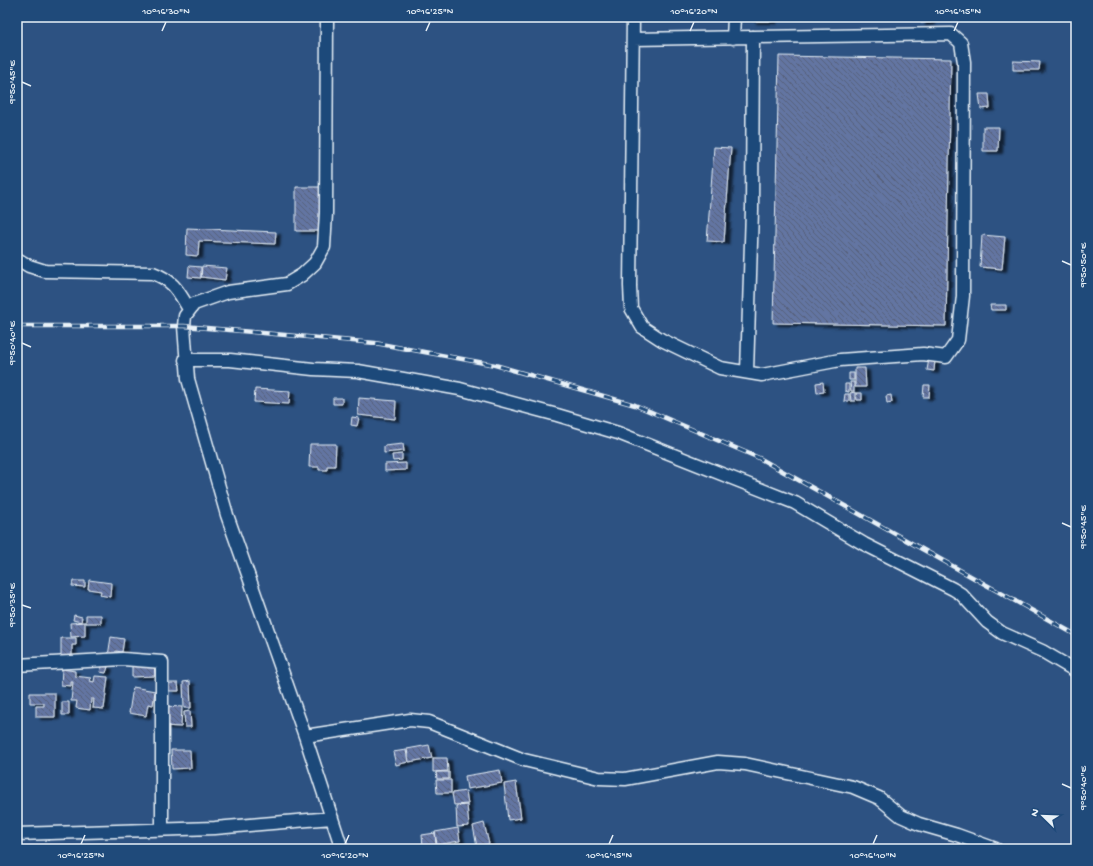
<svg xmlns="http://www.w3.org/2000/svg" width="1093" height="866" font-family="'Gochi Hand',sans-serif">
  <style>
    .building { fill: url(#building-back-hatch); stroke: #e8f1f8; filter: url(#shadow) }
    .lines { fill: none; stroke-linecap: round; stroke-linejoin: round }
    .minor-casing { stroke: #e8f1f8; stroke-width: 15 }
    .minor { stroke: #1f4a7a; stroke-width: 12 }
    .rail-casing { stroke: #e8f1f8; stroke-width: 4.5 }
    .rail { stroke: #1f4a7a; stroke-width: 3; stroke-dasharray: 9; stroke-linecap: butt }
    .ticks { fill: none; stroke: #e8f1f8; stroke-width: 1.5 }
    .neatline { fill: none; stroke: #e8f1f8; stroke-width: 1.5 }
    .ticks-label { font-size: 10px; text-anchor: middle; fill: #e8f1f8 }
  </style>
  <defs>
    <pattern id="building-back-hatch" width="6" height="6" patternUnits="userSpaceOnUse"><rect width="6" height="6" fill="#6474a2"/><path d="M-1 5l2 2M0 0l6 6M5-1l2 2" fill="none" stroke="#56607a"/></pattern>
    <filter id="shadow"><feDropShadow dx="4.5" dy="2.5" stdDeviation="1" flood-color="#0009"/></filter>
  </defs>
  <rect width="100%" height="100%" fill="#2d5282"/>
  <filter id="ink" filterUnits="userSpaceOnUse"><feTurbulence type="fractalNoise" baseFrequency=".025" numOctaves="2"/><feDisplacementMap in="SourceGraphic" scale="8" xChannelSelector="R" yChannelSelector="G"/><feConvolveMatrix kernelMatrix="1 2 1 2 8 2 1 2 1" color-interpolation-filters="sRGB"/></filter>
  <g filter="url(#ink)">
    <path class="building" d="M 752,17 L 772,17 L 772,21 L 752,21 Z
      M 921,17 L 931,17 L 931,22 L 921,23 Z
      M 779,56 L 951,59 L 946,326 L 773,323 Z
      M 1013,61 L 1040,62 L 1039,70 L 1013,70 Z
      M 979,94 L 989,94 L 990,108 L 981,109 Z
      M 983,127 L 999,127 L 998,151 L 983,151 Z
      M 714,147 L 731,148 L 724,242 L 707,241 Z
      M 296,187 L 321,187 L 320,231 L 296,231 Z
      M 187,228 L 276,232 L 275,244 L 199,241 L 198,256 L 186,255 Z
      M 982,235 L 1005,237 L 1002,269 L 980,267 Z
      M 189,266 L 201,267 L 201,278 L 188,277 Z
      M 202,266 L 227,268 L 225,280 L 201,277 Z
      M 990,305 L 1006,305 L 1006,310 L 991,310 Z
      M 929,359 L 935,360 L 934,371 L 927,370 Z
      M 855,368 L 865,368 L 866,387 L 855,387 Z
      M 849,373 L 854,373 L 854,380 L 849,380 Z
      M 823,382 L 824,392 L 817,393 L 816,383 Z
      M 850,382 L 854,382 L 854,391 L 851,391 Z
      M 845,384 L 849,384 L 849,392 L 845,391 Z
      M 924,385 L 930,385 L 929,397 L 923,397 Z
      M 255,389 L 290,391 L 289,404 L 254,402 Z
      M 855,392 L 855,401 L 851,401 L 850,393 Z
      M 856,393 L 862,393 L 862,400 L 857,400 Z
      M 845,394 L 849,394 L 849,401 L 844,401 Z
      M 891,395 L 892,402 L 887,403 L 886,396 Z
      M 333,398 L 342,398 L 342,404 L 333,404 Z
      M 359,398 L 396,401 L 395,419 L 358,415 Z
      M 352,417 L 359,418 L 357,426 L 351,425 Z
      M 310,444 L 336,444 L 335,466 L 327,466 L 327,470 L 319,470 L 319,467 L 309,467 Z
      M 403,444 L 404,451 L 384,453 L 384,446 Z
      M 402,454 L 402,460 L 393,461 L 392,455 Z
      M 406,463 L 406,470 L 385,471 L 385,464 Z
      M 89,580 L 111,583 L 110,597 L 100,595 L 101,591 L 88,589 Z
      M 73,581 L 85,581 L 85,587 L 72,586 Z
      M 74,615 L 82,617 L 81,622 L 73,620 Z
      M 86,615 L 101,615 L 101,623 L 86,623 Z
      M 85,622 L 85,636 L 71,637 L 70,623 Z
      M 111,637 L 124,639 L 122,652 L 116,651 L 115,657 L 108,656 Z
      M 61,638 L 76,638 L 76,645 L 72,645 L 72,661 L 61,661 Z
      M 154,664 L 155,676 L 132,677 L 132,665 Z
      M 102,665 L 108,667 L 106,673 L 100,672 Z
      M 62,669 L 75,671 L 75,676 L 91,678 L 90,681 L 94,682 L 95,676 L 108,677 L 104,709 L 93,708 L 94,699 L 91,699 L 90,710 L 76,708 L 77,701 L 71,701 L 73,682 L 71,682 L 71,686 L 61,685 Z
      M 190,681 L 191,708 L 184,708 L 183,682 Z
      M 169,683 L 178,683 L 179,691 L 169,691 Z
      M 133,687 L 155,691 L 153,705 L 148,704 L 146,716 L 129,713 Z
      M 30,693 L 55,693 L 55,717 L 36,717 L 36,706 L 44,706 L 44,703 L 30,703 Z
      M 62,702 L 69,702 L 69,715 L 62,715 Z
      M 164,706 L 182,707 L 181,727 L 163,726 Z
      M 190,711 L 191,727 L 185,727 L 184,712 Z
      M 429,745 L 432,758 L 409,762 L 407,749 Z
      M 171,750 L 190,750 L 191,768 L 172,769 Z
      M 406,750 L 408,762 L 396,765 L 393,752 Z
      M 433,758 L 447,758 L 448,771 L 433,772 Z
      M 500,770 L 502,783 L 467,789 L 465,776 Z
      M 436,772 L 449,772 L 449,779 L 437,779 Z
      M 436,780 L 451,780 L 451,793 L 437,793 Z
      M 516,782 L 521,818 L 508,820 L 504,784 Z
      M 466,791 L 468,804 L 454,805 L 452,793 Z
      M 467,805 L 469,826 L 457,827 L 456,806 Z
      M 484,823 L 489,844 L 477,847 L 473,826 Z
      M 458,828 L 460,841 L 437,845 L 435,832 Z
      M 435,833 L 436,845 L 423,847 L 422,835 Z
      M 491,846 L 491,849 L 477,849 L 477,847 Z"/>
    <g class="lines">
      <defs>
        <path id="minor" d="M 327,17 L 326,213 L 324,247 L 315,263 L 302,275 L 287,284 L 228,292 L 194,304 L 185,316 L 184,326 L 188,379 L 227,515 L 305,736 L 342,849
          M 733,38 L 734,17
          M 633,39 L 951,34 L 961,43 L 964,62 L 963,296 L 958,340 L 946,357 L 923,354 L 840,360 L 762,375 L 720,368 L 662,340 L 642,327 L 631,308 L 630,286 L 633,17
          M 17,259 L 29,266 L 45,271 L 153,273 C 174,281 178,291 189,309
          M 185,360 L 230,360 L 313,369 L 358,371 L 460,389 L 557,415 L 618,433 L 795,503 L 864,544 L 953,589 L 961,594 L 987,622 L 1002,633 L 1042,651 L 1076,671
          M 747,372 L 752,210 L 753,37
          M 17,665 L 123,659 L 162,662 L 162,829
          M 305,736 L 410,720 L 429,722 L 524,760 L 599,778 L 625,779 L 718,762 L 745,764 L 853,787 L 879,798 L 901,816 L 919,824 L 957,835 L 996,849
          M 17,834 L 215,828 L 332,818"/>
      </defs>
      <use href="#minor" class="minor-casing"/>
      <use href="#minor" class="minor"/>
      <defs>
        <path id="rail" d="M 17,326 L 184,326 L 375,343 L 495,365 L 635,405 L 759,458 L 1076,635"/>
      </defs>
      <use href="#rail" class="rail-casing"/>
      <use href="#rail" class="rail"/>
    </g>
  </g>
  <path class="ticks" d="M 162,31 L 166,22M 426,31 L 430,22M 690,31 L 694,22M 954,31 L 958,22M 22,82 L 31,86M 1062,261 L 1071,265M 22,343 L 31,347M 1062,523 L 1071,527M 22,605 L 31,608M 1062,784 L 1071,788M 81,844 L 85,835M 345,844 L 349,835M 609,844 L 613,835M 873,844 L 877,835"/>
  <rect width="1093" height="866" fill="none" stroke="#1f4a7a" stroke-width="44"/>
  <g transform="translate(1043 816) rotate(293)" stroke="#1f4a7a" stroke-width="3" paint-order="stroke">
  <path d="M0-3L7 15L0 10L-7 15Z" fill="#e8f1f8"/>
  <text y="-6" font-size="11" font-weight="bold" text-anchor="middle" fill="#e8f1f8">N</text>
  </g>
  <rect x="22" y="22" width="1049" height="822" class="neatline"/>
  <g class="ticks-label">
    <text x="166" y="14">10°16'30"N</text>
    <text x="430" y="14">10°16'25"N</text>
    <text x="694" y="14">10°16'20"N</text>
    <text x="958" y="14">10°16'15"N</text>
    <text transform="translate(11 82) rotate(-90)" y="4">9°50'45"E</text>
    <text transform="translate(1082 265) rotate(-90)" y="4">9°50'50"E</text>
    <text transform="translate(11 343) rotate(-90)" y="4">9°50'40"E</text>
    <text transform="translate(1082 527) rotate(-90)" y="4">9°50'45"E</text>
    <text transform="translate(11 605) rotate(-90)" y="4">9°50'35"E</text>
    <text transform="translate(1082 788) rotate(-90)" y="4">9°50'40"E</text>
    <text x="81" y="858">10°16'25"N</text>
    <text x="345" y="858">10°16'20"N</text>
    <text x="609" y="858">10°16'15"N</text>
    <text x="873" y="858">10°16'10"N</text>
  </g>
</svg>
